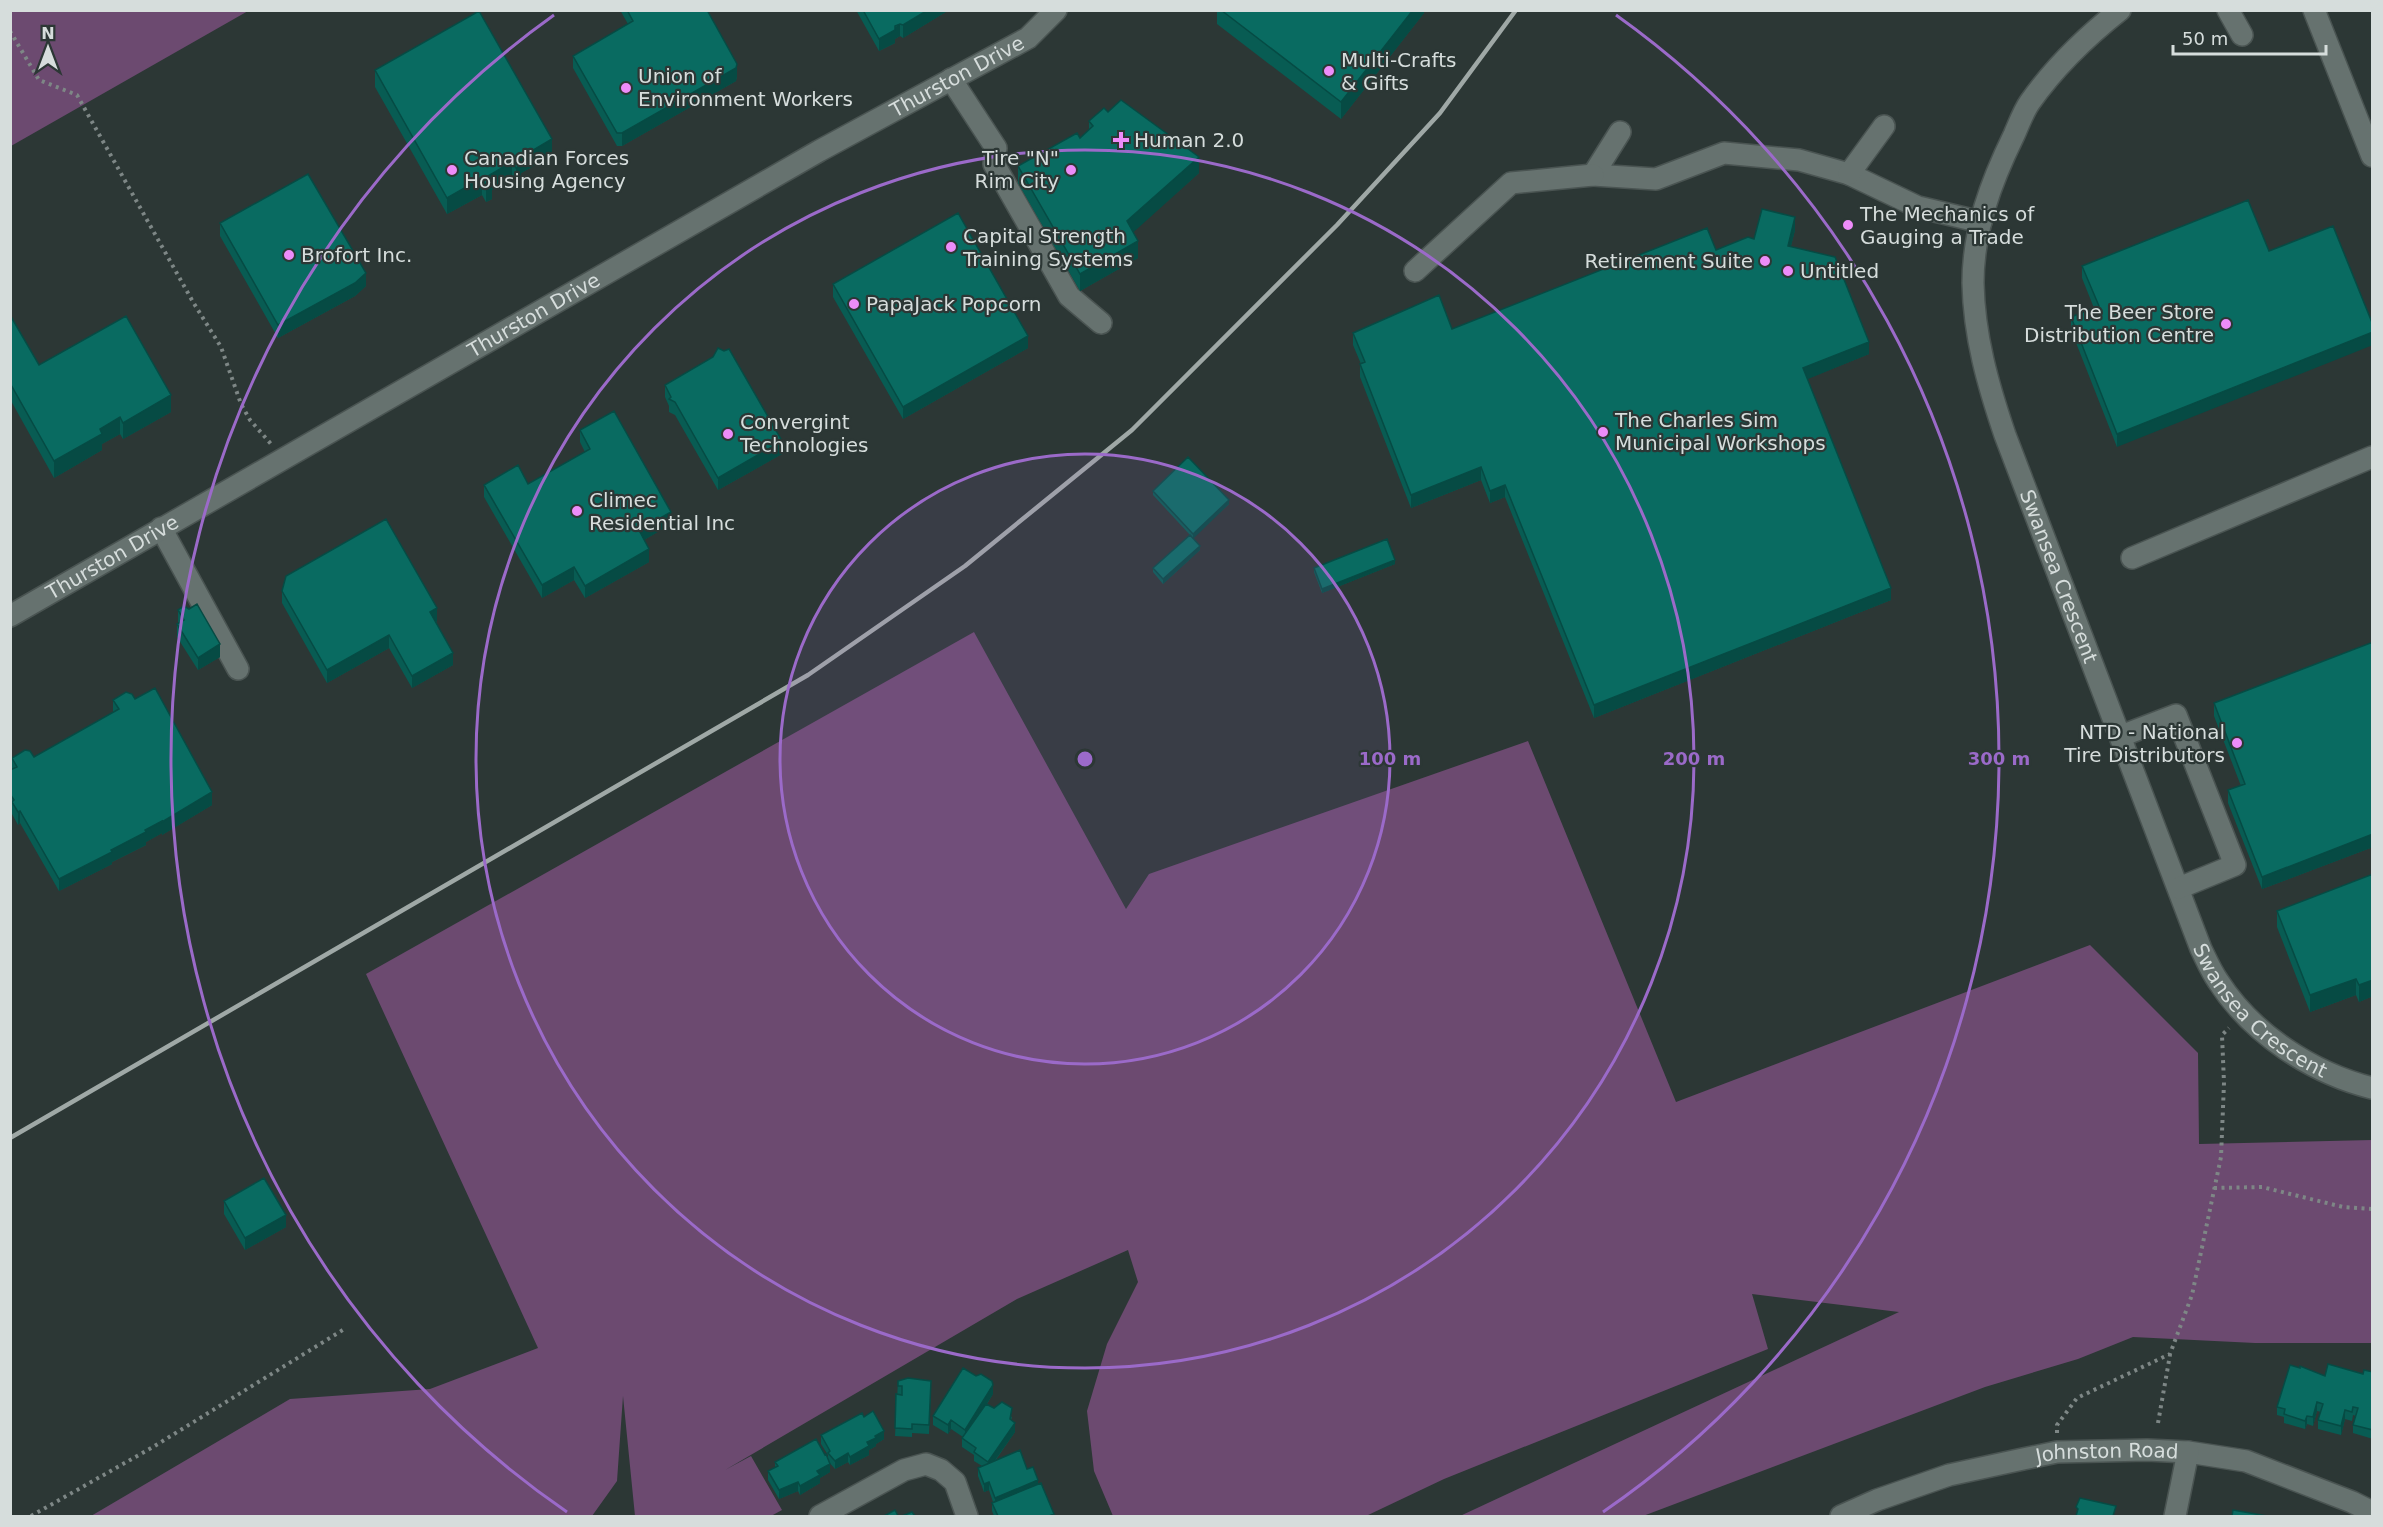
<svg xmlns="http://www.w3.org/2000/svg" width="2383" height="1527" font-family="'DejaVu Sans',sans-serif">
  <style>
    .green { fill: #6c4a70 }
    .lines { fill: none; stroke-linecap: round; stroke-linejoin: round }
    .minor-casing { stroke: #4a5452; stroke-width: 24 }
    .path { stroke: #7e8786; stroke-width: 4; stroke-dasharray: 3 4.5; stroke-linecap: butt }
    .minor { stroke: #66726f; stroke-width: 21 }
    .rail { stroke: #9fa8a6; stroke-width: 4.5 }
    .wall { fill: #085c53 }
    .shaded-wall { fill: #064b44 }
    .building { fill: #096b61; stroke: #064b44; stroke-width: 1.5 }
    .ring { fill: none; stroke: #9b6ac9; stroke-width: 3 }
    .poi-dot { fill: #ed8cf9; stroke: #2c3735; stroke-width: 2 }
    .labels { text-anchor: middle; dominant-baseline: central; stroke-width: 4.5; stroke-linejoin: round; paint-order: stroke }
    .poi-label { font-size: 20px; fill: #d6dddc; stroke: #2c3735; text-anchor: start }
    .street-label { font-size: 20px; fill: #d6dddc; stroke: #2c3735 }
    .centre { fill: #9b6ac9; stroke: #2c3735; stroke-width: 3 }
    .ring-label { font-size: 18px; text-anchor: middle; font-weight: bold; fill: #9b6ac9; stroke: #2c3735; stroke-width: 4.5; stroke-linejoin: round; paint-order: stroke }
  </style>
  <rect width="100%" height="100%" fill="#2c3735"/>
  <path class="green" d="M 11,10 L 248,10 L 248,11 L 11,146 Z
    M 974,632 L 1126,909 L 1149,874 L 1528,741 L 1676,1102 L 2090,945 L 2198,1053 L 2199,1144 L 2372,1140 L 2372,1343 L 2255,1343 L 2133,1337 L 2078,1359 L 1985,1387 L 1643,1516 L 1460,1516 L 1899,1312 L 1752,1294 L 1768,1349 L 1444,1479 L 1366,1516 L 1113,1516 L 1094,1471 L 1087,1411 L 1107,1344 L 1138,1282 L 1128,1250 L 1017,1299 L 725,1470 L 751,1456 L 782,1510 L 771,1516 L 635,1516 L 623,1396 L 617,1481 L 592,1516 L 91,1516 L 290,1399 L 430,1389 L 538,1348 L 366,974 Z"/>
  <g class="lines">
    <defs>
      <g id="minor">
        <path id="s1" d="M 2120,10 C 2087,36 2054,68 2030,102 C 2023,112 2019,124 2014,135 C 1991,182 1973,230 1973,283 C 1974,336 1988,385 2005,435 L 2201,949 C 2206,959 2211,971 2218,981 C 2252,1034 2312,1073 2372,1088"/>
        <path d="M 2228,10 L 2242,35"/>
        <path d="M 2314,10 L 2372,156"/>
        <path d="M 951,79 L 996,148 L 994,164 L 1069,296 L 1101,323"/>
        <path d="M 1620,132 L 1593,175 L 1656,179 L 1724,153 L 1799,160 L 1849,174 L 1918,207 L 1981,222"/>
        <path d="M 1849,174 L 1884,126"/>
        <path d="M 1415,271 L 1511,183 L 1593,175"/>
        <path d="M 161,528 L 238,669"/>
        <path d="M 2132,558 L 2372,457"/>
        <path id="s2" d="M 10,616 L 819,151 L 1028,38 L 1056,10"/>
        <path d="M 2121,736 L 2176,715 L 2235,865 L 2179,888"/>
        <path d="M 820,1516 L 904,1470 L 926,1464 L 941,1470 L 955,1482 L 967,1516"/>
        <path id="s3" d="M 1841,1516 L 1877,1500 L 1949,1475 L 2023,1459 L 2057,1452 L 2147,1450 L 2188,1452 L 2246,1461 L 2352,1502 L 2372,1512"/>
        <path d="M 2175,1516 L 2188,1452"/>
      </g>
    </defs>
    <use href="#minor" class="minor-casing"/>
    <path class="path" d="M 10,31 L 39,80 L 77,95 L 193,302 L 221,347 L 241,404 L 250,420 L 271,444
      M 2214,1188 L 2262,1187 L 2343,1207 L 2372,1209
      M 2158,1423 L 2170,1355
      M 2057,1433 L 2057,1425 L 2077,1398 L 2170,1354 L 2192,1295 L 2221,1157 L 2224,1083 L 2222,1035 L 2229,1028
      M 31,1516 L 153,1447 L 346,1328"/>
    <use href="#minor" class="minor"/>
    <path class="rail" d="M 10,1138 L 808,675 L 965,566 L 1132,430 L 1337,225 L 1440,113 L 1516,10"/>
  </g>
  <path class="wall" d="M 620,10 L 707,10 L 737,76 L 736,81 L 622,146 L 617,146 L 573,68 L 573,56 L 628,24 Z
    M 856,10 L 949,10 L 903,38 L 900,36 L 895,39 L 895,43 L 879,51 Z
    M 1217,10 L 1424,10 L 1424,13 L 1341,119 L 1217,24 Z
    M 375,70 L 552,156 L 521,173 L 521,182 L 516,185 L 512,179 L 492,190 L 492,199 L 486,202 L 482,195 L 447,214 L 375,87 Z
    M 1108,112 L 1199,173 L 1133,232 L 1138,258 L 1080,291 L 1018,183 L 1018,166 L 1080,138 L 1089,130 L 1089,121 Z
    M 220,223 L 366,286 L 355,296 L 278,338 L 220,236 Z
    M 1795,230 L 1791,246 L 1869,354 L 1807,379 L 1891,600 L 1594,718 L 1505,497 L 1490,503 L 1481,480 L 1411,508 L 1360,377 L 1360,364 L 1361,364 L 1353,345 L 1353,333 L 1452,329 L 1754,239 Z
    M 2269,251 L 2117,447 L 2071,330 L 2071,317 L 2094,308 L 2082,278 L 2082,266 Z
    M 833,284 L 1028,348 L 903,419 L 833,297 Z
    M 10,315 L 39,365 L 171,412 L 123,439 L 120,434 L 102,444 L 102,450 L 54,478 L 10,399 Z
    M 665,385 L 782,454 L 718,490 L 675,415 L 669,412 L 669,406 L 665,397 Z
    M 580,430 L 671,524 L 644,540 L 649,562 L 585,598 L 574,580 L 542,598 L 484,497 L 484,485 L 528,484 L 585,452 L 580,442 Z
    M 1153,491 L 1229,504 L 1193,538 L 1200,550 L 1163,584 L 1153,572 L 1153,568 L 1190,535 L 1153,495 Z
    M 1395,564 L 1322,593 L 1314,572 L 1314,568 Z
    M 282,591 L 437,621 L 436,622 L 453,665 L 412,688 L 389,648 L 327,683 L 282,603 Z
    M 189,609 L 220,657 L 198,670 L 177,637 L 177,624 L 178,624 L 178,610 Z
    M 2373,642 L 2373,847 L 2262,889 L 2228,803 L 2228,790 L 2241,786 L 2214,716 L 2214,703 Z
    M 113,700 L 212,805 L 162,835 L 162,833 L 146,842 L 146,845 L 112,862 L 112,864 L 59,891 L 20,823 L 18,825 L 12,814 L 12,809 L 10,806 L 10,770 L 12,769 L 12,758 L 34,757 L 113,712 Z
    M 2373,874 L 2373,996 L 2359,1002 L 2356,995 L 2310,1012 L 2277,927 L 2277,911 Z
    M 224,1201 L 286,1227 L 245,1250 L 224,1214 Z
    M 2373,1372 L 2373,1439 L 2353,1433 L 2353,1425 L 2356,1416 L 2353,1415 L 2352,1421 L 2345,1419 L 2341,1435 L 2318,1429 L 2318,1420 L 2321,1412 L 2317,1411 L 2313,1426 L 2307,1424 L 2305,1429 L 2284,1423 L 2284,1417 L 2277,1415 L 2277,1407 L 2325,1376 L 2363,1374 Z
    M 898,1381 L 931,1381 L 929,1434 L 912,1433 L 912,1437 L 895,1436 Z
    M 993,1394 L 987,1404 L 1012,1417 L 1011,1420 L 1015,1432 L 995,1461 L 1027,1469 L 1038,1484 L 1054,1516 L 994,1516 L 992,1511 L 992,1503 L 993,1502 L 989,1490 L 984,1492 L 978,1476 L 978,1468 L 982,1466 L 974,1461 L 974,1455 L 962,1447 L 962,1438 L 963,1437 L 951,1429 L 948,1434 L 933,1425 L 933,1416 Z
    M 864,1417 L 884,1439 L 876,1444 L 876,1446 L 869,1450 L 869,1455 L 850,1465 L 848,1462 L 835,1469 L 829,1462 L 830,1472 L 820,1478 L 820,1483 L 800,1495 L 798,1491 L 779,1499 L 768,1480 L 768,1471 L 775,1467 L 775,1462 L 828,1459 L 828,1455 L 821,1444 L 821,1435 Z"/>
  <path class="shaded-wall" d="M 928,10 L 949,10 L 903,38 L 903,25 Z
    M 1413,10 L 1424,10 L 1424,13 L 1341,119 L 1341,102 Z
    M 900,24 L 900,36 L 895,39 L 895,43 L 879,51 L 879,39 Z
    M 737,64 L 737,76 L 736,81 L 622,146 L 622,133 Z
    M 552,139 L 552,156 L 521,173 L 521,182 L 516,185 L 516,168 L 518,159 Z
    M 1199,157 L 1199,173 L 1127,238 L 1127,221 Z
    M 512,162 L 512,179 L 492,190 L 492,199 L 486,202 L 486,185 L 488,176 Z
    M 482,178 L 482,195 L 447,214 L 447,198 Z
    M 1795,217 L 1795,230 L 1788,258 L 1788,246 Z
    M 1138,241 L 1138,258 L 1080,291 L 1080,274 Z
    M 366,273 L 366,286 L 355,296 L 278,338 L 278,325 Z
    M 2373,332 L 2373,345 L 2117,447 L 2117,434 Z
    M 1028,336 L 1028,348 L 903,419 L 903,407 Z
    M 1869,342 L 1869,354 L 1803,381 L 1803,368 Z
    M 171,395 L 171,412 L 123,439 L 123,423 Z
    M 120,417 L 120,434 L 102,444 L 102,450 L 54,478 L 54,461 L 100,429 Z
    M 782,441 L 782,454 L 718,490 L 718,478 Z
    M 1481,467 L 1481,480 L 1411,508 L 1411,495 Z
    M 1505,485 L 1505,497 L 1490,503 L 1490,491 Z
    M 1229,500 L 1229,504 L 1193,539 L 1193,534 Z
    M 671,512 L 671,524 L 639,543 L 639,530 Z
    M 1200,546 L 1200,550 L 1163,584 L 1163,579 Z
    M 649,549 L 649,562 L 585,598 L 585,586 Z
    M 1395,560 L 1395,564 L 1322,593 L 1322,589 Z
    M 574,567 L 574,580 L 542,598 L 542,585 Z
    M 1891,588 L 1891,600 L 1594,718 L 1594,705 Z
    M 437,608 L 437,621 L 430,625 L 430,612 Z
    M 389,635 L 389,648 L 327,683 L 327,670 Z
    M 220,644 L 220,657 L 198,670 L 198,658 Z
    M 453,653 L 453,665 L 412,688 L 412,676 Z
    M 212,792 L 212,805 L 162,835 L 162,822 Z
    M 20,811 L 20,823 L 18,825 L 18,812 Z
    M 162,821 L 162,833 L 146,842 L 146,845 L 112,862 L 112,864 L 59,891 L 59,879 Z
    M 2373,834 L 2373,847 L 2262,889 L 2262,877 Z
    M 2356,979 L 2356,995 L 2310,1012 L 2310,995 Z
    M 2373,980 L 2373,996 L 2359,1002 L 2359,985 Z
    M 286,1215 L 286,1227 L 245,1250 L 245,1238 Z
    M 993,1385 L 993,1394 L 965,1438 L 965,1430 Z
    M 2317,1402 L 2317,1411 L 2313,1426 L 2313,1417 Z
    M 2345,1410 L 2345,1419 L 2341,1435 L 2341,1426 Z
    M 2307,1416 L 2307,1424 L 2305,1429 L 2305,1421 Z
    M 951,1420 L 951,1429 L 948,1434 L 948,1425 Z
    M 1015,1423 L 1015,1432 L 988,1470 L 988,1462 Z
    M 884,1431 L 884,1439 L 876,1444 L 876,1446 L 869,1450 L 869,1455 L 850,1465 L 850,1457 L 875,1436 Z
    M 848,1453 L 848,1462 L 835,1469 L 835,1461 Z
    M 830,1464 L 830,1472 L 820,1478 L 820,1483 L 800,1495 L 800,1486 L 817,1471 Z
    M 1038,1480 L 1038,1488 L 995,1506 L 995,1498 Z
    M 798,1482 L 798,1491 L 779,1499 L 779,1490 Z
    M 989,1482 L 989,1490 L 984,1492 L 984,1484 Z"/>
  <path class="building" d="M 627,10 L 707,10 L 737,64 L 736,68 L 622,133 L 617,133 L 573,56 L 633,21 Z
    M 863,10 L 928,10 L 903,25 L 900,24 L 895,26 L 895,30 L 879,39 Z
    M 1221,10 L 1413,10 L 1341,102 Z
    M 479,11 L 552,139 L 518,159 L 521,165 L 516,168 L 512,162 L 488,176 L 492,182 L 486,185 L 482,178 L 447,198 L 375,70 Z
    M 1121,100 L 1199,157 L 1127,221 L 1138,241 L 1080,274 L 1018,166 L 1077,133 L 1080,138 L 1093,126 L 1089,121 L 1104,108 L 1108,112 Z
    M 308,174 L 366,273 L 355,283 L 278,325 L 220,223 Z
    M 2248,200 L 2269,251 L 2333,226 L 2373,325 L 2373,332 L 2117,434 L 2071,317 L 2099,306 L 2082,266 Z
    M 1762,209 L 1795,217 L 1788,246 L 1835,257 L 1869,342 L 1803,368 L 1891,588 L 1594,705 L 1505,485 L 1490,491 L 1481,467 L 1411,495 L 1360,364 L 1365,362 L 1353,333 L 1439,295 L 1452,329 L 1707,228 L 1716,250 L 1748,237 L 1754,239 Z
    M 958,213 L 1028,336 L 903,407 L 833,284 Z
    M 10,315 L 39,365 L 126,316 L 171,395 L 123,423 L 120,417 L 100,429 L 102,434 L 54,461 L 10,383 Z
    M 718,348 L 724,351 L 729,349 L 782,441 L 718,478 L 675,402 L 669,399 L 671,397 L 665,385 L 713,357 Z
    M 614,411 L 671,512 L 639,530 L 649,549 L 585,586 L 574,567 L 542,585 L 484,485 L 518,465 L 528,484 L 590,449 L 580,430 Z
    M 1188,457 L 1229,500 L 1193,534 L 1153,491 Z
    M 386,519 L 437,608 L 430,612 L 453,653 L 412,676 L 389,635 L 327,670 L 282,591 L 286,576 Z
    M 1190,535 L 1200,546 L 1163,579 L 1153,568 Z
    M 1387,539 L 1395,560 L 1322,589 L 1314,568 Z
    M 197,604 L 220,644 L 198,658 L 177,624 L 184,620 L 178,610 L 184,606 L 189,609 Z
    M 2373,642 L 2373,834 L 2262,877 L 2228,790 L 2245,784 L 2214,703 Z
    M 155,688 L 212,792 L 162,822 L 162,821 L 145,830 L 146,832 L 111,850 L 112,852 L 59,879 L 20,811 L 18,812 L 12,802 L 14,800 L 10,794 L 10,770 L 17,767 L 12,758 L 25,750 L 30,751 L 34,757 L 119,709 L 113,700 L 126,692 L 132,694 L 135,699 Z
    M 2373,874 L 2373,980 L 2359,985 L 2356,979 L 2310,995 L 2277,911 Z
    M 264,1178 L 286,1215 L 245,1238 L 224,1201 Z
    M 2328,1364 L 2363,1374 L 2364,1370 L 2373,1372 L 2373,1430 L 2353,1425 L 2358,1408 L 2353,1407 L 2352,1412 L 2345,1410 L 2341,1426 L 2318,1420 L 2323,1404 L 2317,1402 L 2313,1417 L 2307,1416 L 2305,1421 L 2284,1414 L 2285,1409 L 2277,1407 L 2290,1365 L 2300,1368 L 2300,1366 L 2325,1376 Z
    M 963,1368 L 976,1376 L 981,1374 L 992,1381 L 993,1385 L 965,1430 L 951,1420 L 948,1425 L 933,1416 Z
    M 908,1378 L 931,1381 L 929,1425 L 912,1424 L 912,1429 L 895,1428 L 896,1394 L 902,1395 L 902,1386 L 898,1386 L 898,1381 Z
    M 1002,1402 L 1012,1408 L 1010,1419 L 1015,1423 L 988,1462 L 974,1452 L 976,1448 L 962,1438 L 986,1404 L 994,1408 Z
    M 873,1411 L 884,1431 L 875,1436 L 876,1438 L 867,1442 L 869,1446 L 850,1457 L 848,1453 L 835,1461 L 828,1453 L 830,1451 L 821,1435 L 862,1413 L 864,1417 Z
    M 816,1439 L 825,1455 L 826,1454 L 830,1464 L 817,1471 L 820,1475 L 800,1486 L 798,1482 L 779,1490 L 768,1471 L 778,1466 L 775,1462 Z
    M 1020,1450 L 1027,1469 L 1033,1467 L 1038,1480 L 995,1498 L 989,1482 L 984,1484 L 978,1468 Z
    M 1041,1483 L 1054,1514 L 1049,1516 L 998,1516 L 992,1503 Z
    M 2080,1498 L 2116,1506 L 2113,1516 L 2076,1516 L 2078,1509 L 2076,1507 Z
    M 895,1510 L 898,1516 L 884,1516 Z
    M 2233,1510 L 2267,1516 L 2232,1516 Z
    M 912,1512 L 915,1516 L 902,1516 Z"/>
  <circle cx="1085" cy="759" r="305" fill="#9b6ac9" fill-opacity=".12"/>
  <g class="ring">
    <circle cx="1085" cy="759" r="305"/>
    <circle cx="1085" cy="759" r="609"/>
    <path d="M567 1512A914 914 0 0 1 554 15M1616 15A914 914 0 0 1 1603 1512"/>
  </g>
  <g class="poi-dot">
    <circle cx="1329" cy="71" r="6"/>
    <circle cx="626" cy="88" r="6"/>
    <path d="M1118 131h6v6h6v6h-6v6h-6v-6h-6v-6h6z"/>
    <circle cx="452" cy="170" r="6"/>
    <circle cx="1071" cy="170" r="6"/>
    <circle cx="1848" cy="225" r="6"/>
    <circle cx="951" cy="247" r="6"/>
    <circle cx="289" cy="255" r="6"/>
    <circle cx="1765" cy="261" r="6"/>
    <circle cx="1788" cy="271" r="6"/>
    <circle cx="854" cy="304" r="6"/>
    <circle cx="2226" cy="324" r="6"/>
    <circle cx="1603" cy="432" r="6"/>
    <circle cx="728" cy="434" r="6"/>
    <circle cx="577" cy="511" r="6"/>
    <circle cx="2237" cy="743" r="6"/>
  </g>
  <g class="labels">
    <g class="poi-label">
      <text x="1341" y="60">Multi-Crafts<tspan x="1341" dy="23">&amp; Gifts</tspan></text>
      <text x="638" y="76">Union of<tspan x="638" dy="23">Environment Workers</tspan></text>
      <text x="1134" y="140">Human 2.0</text>
      <text x="464" y="158">Canadian Forces<tspan x="464" dy="23">Housing Agency</tspan></text>
      <text x="1059" y="158" text-anchor="end">Tire "N"<tspan x="1059" dy="23">Rim City</tspan></text>
      <text x="1860" y="214">The Mechanics of<tspan x="1860" dy="23">Gauging a Trade</tspan></text>
      <text x="963" y="236">Capital Strength<tspan x="963" dy="23">Training Systems</tspan></text>
      <text x="301" y="255">Brofort Inc.</text>
      <text x="1753" y="261" text-anchor="end">Retirement Suite</text>
      <text x="1800" y="271">Untitled</text>
      <text x="866" y="304">PapaJack Popcorn</text>
      <text x="2214" y="312" text-anchor="end">The Beer Store<tspan x="2214" dy="23">Distribution Centre</tspan></text>
      <text x="1615" y="420">The Charles Sim<tspan x="1615" dy="23">Municipal Workshops</tspan></text>
      <text x="740" y="422">Convergint<tspan x="740" dy="23">Technologies</tspan></text>
      <text x="589" y="500">Climec<tspan x="589" dy="23">Residential Inc</tspan></text>
      <text x="2225" y="732" text-anchor="end">NTD - National<tspan x="2225" dy="23">Tire Distributors</tspan></text>
    </g>
    <g class="street-label">
      <text stroke="none"><textPath href="#s2" startOffset="1090">Thurston Drive</textPath></text>
      <text stroke="none"><textPath href="#s2" startOffset="604">Thurston Drive</textPath></text>
      <text stroke="none"><textPath href="#s2" startOffset="118">Thurston Drive</textPath></text>
      <text stroke="none"><textPath href="#s1" startOffset="628">Swansea Crescent</textPath></text>
      <text stroke="none"><textPath href="#s1" startOffset="1114">Swansea Crescent</textPath></text>
      <text stroke="none"><textPath href="#s3" startOffset="276">Johnston Road</textPath></text>
    </g>
  </g>
  <circle cx="1085" cy="759" r="9" class="centre"/>
  <g class="ring-label">
    <text x="1390" y="765">100 m</text>
    <text x="1694" y="765">200 m</text>
    <text x="1999" y="765">300 m</text>
  </g>
  <rect width="2383" height="1527" fill="none" stroke="#d6dddc" stroke-width="24"/>
  <g transform="translate(48 48)" stroke="#2c3735" stroke-width="4.5" paint-order="stroke">
  <path d="M0-4.5L10 22L0 15L-10 22Z" fill="#d6dddc"/>
  <text y="-9" font-size="16" font-weight="bold" text-anchor="middle" fill="#d6dddc">N</text>
  </g>
  <path d="M2173 45v9h153v-9" fill="none" stroke="#d6dddc" stroke-width="3"/>
  <text x="2182" y="45" font-size="18" fill="#d6dddc" stroke="#2c3735" stroke-width="4.5" paint-order="stroke">50 m</text>
</svg>
